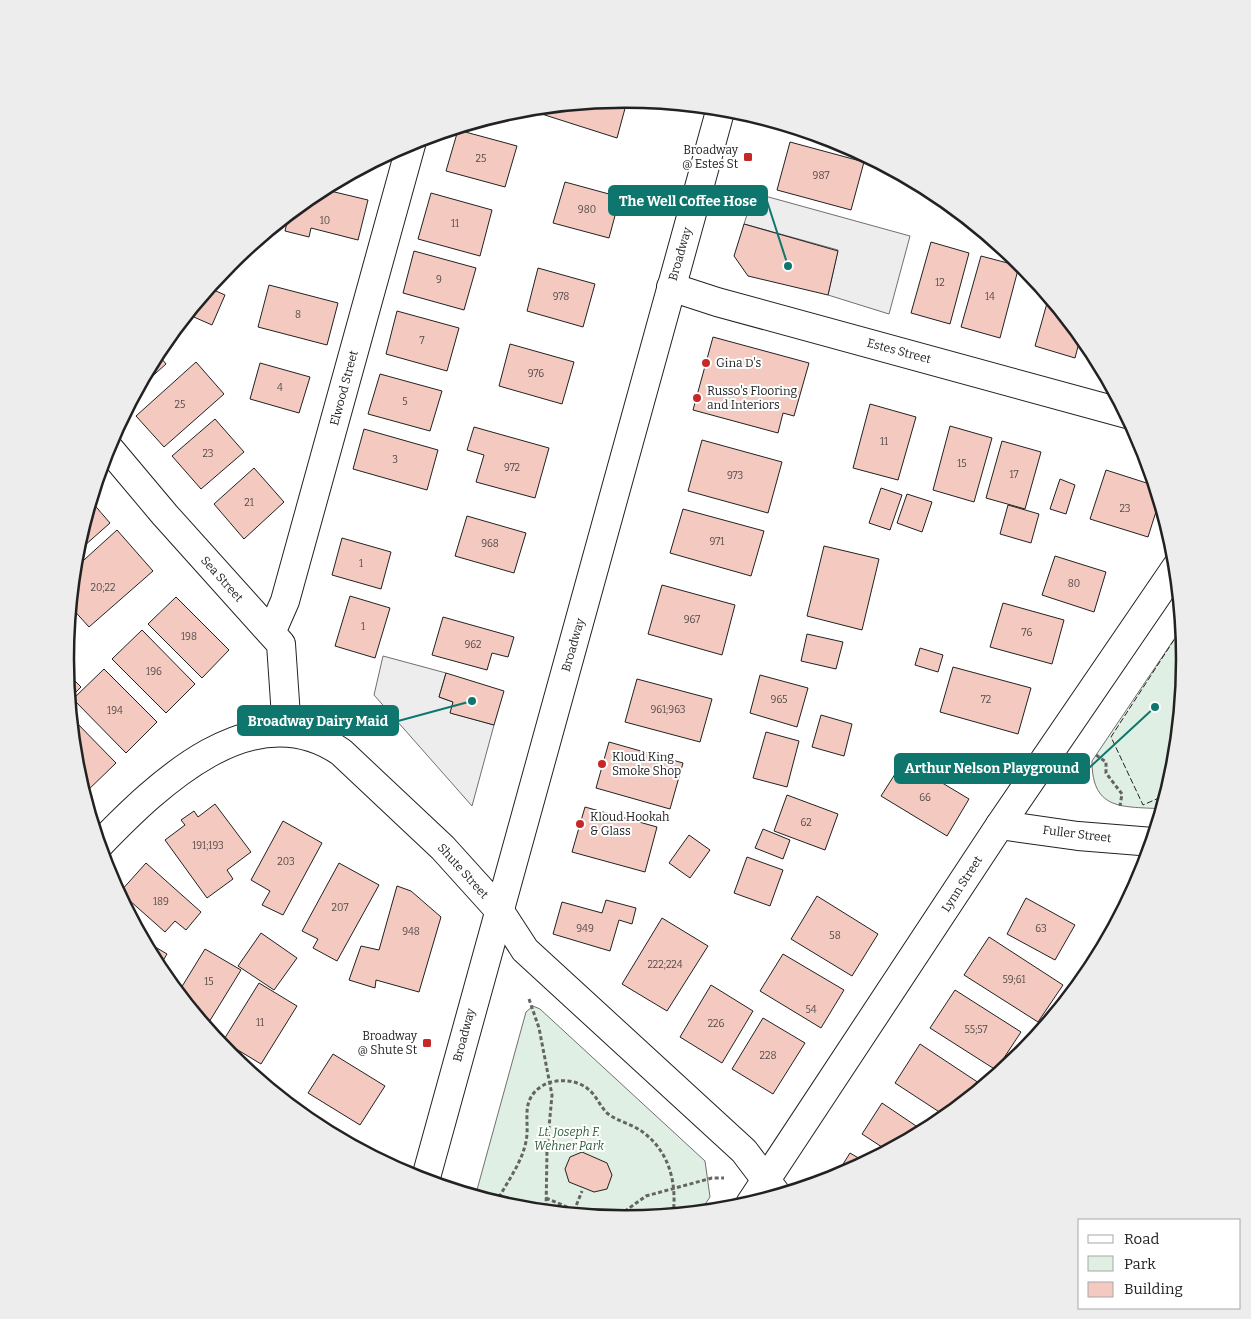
<svg xmlns="http://www.w3.org/2000/svg" width="1251" height="1319" font-family="Bitter,serif">
  <style>
    .green { fill: #e0efe3; stroke: #6f6f6f }
    .parking { fill: #ededed; stroke: #6f6f6f }
    .building { fill: #f3c9c0; stroke: #222 }
    .lines { fill: none; stroke-linecap: round; stroke-linejoin: round }
    .minor-casing { stroke: #222; stroke-width: 30 }
    .major-casing { stroke: #222; stroke-width: 30 }
    .path { stroke: #646464; stroke-width: 3; stroke-dasharray: 4 2.5; stroke-linecap: butt }
    .minor { stroke: #fff; stroke-width: 28 }
    .major { stroke: #fff; stroke-width: 28 }
    .fence { stroke: #222; stroke-width: 1; stroke-dasharray: 6 2.5; stroke-linecap: butt }
    .poi-dot { fill: #c62828; stroke: #fff; stroke-width: 2 }
    .labels { text-anchor: middle; dominant-baseline: central; stroke-width: 4; stroke-linejoin: round; paint-order: stroke }
    .number-label { font-size: 10px; fill: #564c4a }
    .poi-label { font-size: 12px; fill: #222; stroke: #fff; text-anchor: start }
    .street-label { font-size: 12px; fill: #222; stroke: #fff }
    .park-label { font-size: 12px; font-style: italic; fill: #2f5e38; stroke: #fff }
    .rim { fill: none; stroke: #222; stroke-width: 2.5 }
    .leader { fill: none; stroke: #0f766e; stroke-width: 2 }
    .callout-dot { fill: #0f766e; stroke: #fff; stroke-width: 2 }
    .callout { fill: #0f766e; stroke: #0f766e; stroke-width: 2 }
    .callout-label { font-size: 14px; text-anchor: middle; font-weight: bold; fill: #fff }
  </style>
  <rect width="100%" height="100%" fill="#fff"/>
  <path class="green" d="M 1183,626 C 1189,686 1181,751 1163,809 C 1124,806 1092,812 1092,761 Z
    M 533,1006 L 540,1009 L 705,1161 L 710,1197 L 699,1213 L 625,1220 L 516,1209 L 475,1197 L 526,1012 Z"/>
  <path class="parking" d="M 754,193 L 910,236 L 889,314 L 828,295 L 838,250 L 744,224 Z
    M 383,656 L 446,673 L 439,697 L 453,702 L 451,713 L 494,725 L 472,806 L 374,695 Z"/>
  <path class="building" d="M 622,99 L 627,101 L 617,138 L 526,109 Z
    M 458,130 L 517,146 L 505,187 L 446,171 Z
    M 790,142 L 864,162 L 851,210 L 777,190 Z
    M 565,182 L 620,197 L 609,238 L 553,223 Z
    M 322,189 L 368,200 L 358,240 L 311,228 L 309,237 L 285,231 L 289,214 Z
    M 431,193 L 492,210 L 480,256 L 418,239 Z
    M 744,224 L 838,251 L 828,295 L 748,276 L 734,256 Z
    M 931,242 L 969,253 L 950,324 L 911,313 Z
    M 414,251 L 476,268 L 464,310 L 403,293 Z
    M 981,256 L 1019,266 L 1000,338 L 961,327 Z
    M 538,268 L 595,284 L 583,327 L 527,311 Z
    M 269,285 L 338,303 L 327,345 L 258,327 Z
    M 209,288 L 225,295 L 212,325 L 187,314 Z
    M 1049,296 L 1081,335 L 1075,358 L 1035,346 Z
    M 397,311 L 459,328 L 447,371 L 386,354 Z
    M 713,337 L 809,363 L 794,416 L 783,413 L 778,433 L 693,410 Z
    M 510,344 L 574,362 L 562,404 L 499,386 Z
    M 157,353 L 166,364 L 137,390 Z
    M 196,362 L 224,394 L 164,447 L 136,416 Z
    M 260,363 L 310,377 L 299,413 L 250,399 Z
    M 380,374 L 442,391 L 430,431 L 368,414 Z
    M 870,404 L 916,417 L 898,480 L 853,468 Z
    M 215,419 L 244,452 L 201,489 L 172,456 Z
    M 950,426 L 992,438 L 974,502 L 933,490 Z
    M 474,427 L 549,448 L 535,498 L 476,482 L 484,455 L 467,450 Z
    M 364,429 L 438,450 L 427,490 L 353,469 Z
    M 702,440 L 782,462 L 768,513 L 688,491 Z
    M 1002,441 L 1041,452 L 1025,509 L 986,498 Z
    M 254,468 L 284,502 L 244,539 L 214,504 Z
    M 1106,470 L 1156,486 L 1160,499 L 1148,537 L 1090,519 Z
    M 1060,479 L 1075,485 L 1066,514 L 1050,509 Z
    M 881,488 L 902,495 L 890,530 L 869,523 Z
    M 907,494 L 932,502 L 922,532 L 897,523 Z
    M 91,501 L 110,523 L 75,554 L 76,550 Z
    M 1008,505 L 1039,514 L 1031,543 L 1000,534 Z
    M 683,509 L 764,531 L 751,576 L 670,553 Z
    M 467,516 L 526,533 L 514,573 L 455,556 Z
    M 117,530 L 153,571 L 89,627 L 70,606 L 74,569 Z
    M 342,538 L 391,552 L 381,589 L 332,575 Z
    M 824,546 L 879,559 L 862,630 L 807,616 Z
    M 1055,556 L 1106,572 L 1094,612 L 1042,595 Z
    M 662,585 L 735,605 L 722,655 L 648,634 Z
    M 350,596 L 390,608 L 375,658 L 335,646 Z
    M 176,597 L 229,650 L 202,678 L 148,624 Z
    M 1003,603 L 1064,620 L 1052,664 L 990,647 Z
    M 443,617 L 514,637 L 508,657 L 492,653 L 487,670 L 432,655 Z
    M 142,630 L 195,684 L 166,713 L 112,659 Z
    M 807,634 L 843,642 L 836,669 L 801,661 Z
    M 920,648 L 943,655 L 938,672 L 915,665 Z
    M 953,667 L 1031,688 L 1018,734 L 940,712 Z
    M 104,669 L 157,722 L 126,753 L 73,699 Z
    M 66,672 L 81,687 L 69,699 Z
    M 446,673 L 504,691 L 494,725 L 450,713 L 453,702 L 439,697 Z
    M 760,675 L 808,688 L 797,727 L 750,713 Z
    M 637,679 L 712,699 L 700,742 L 625,722 Z
    M 821,715 L 852,724 L 844,756 L 812,747 Z
    M 71,717 L 116,763 L 84,794 L 76,769 Z
    M 766,732 L 799,741 L 787,787 L 753,778 Z
    M 609,742 L 683,763 L 670,809 L 596,788 Z
    M 904,760 L 969,799 L 947,836 L 881,796 Z
    M 787,795 L 838,814 L 825,850 L 774,831 Z
    M 215,804 L 251,852 L 227,870 L 233,879 L 207,898 L 165,840 L 185,825 L 181,820 L 194,811 L 198,817 Z
    M 585,807 L 657,827 L 645,872 L 572,852 Z
    M 283,821 L 322,843 L 283,915 L 262,905 L 270,891 L 251,880 Z
    M 763,829 L 790,840 L 783,859 L 755,848 Z
    M 689,835 L 710,850 L 690,878 L 669,863 Z
    M 747,857 L 783,870 L 770,906 L 734,893 Z
    M 146,863 L 201,912 L 186,930 L 175,921 L 165,932 L 120,892 Z
    M 339,863 L 379,885 L 337,961 L 313,948 L 318,939 L 302,931 Z
    M 397,886 L 411,891 L 441,917 L 419,992 L 376,980 L 375,988 L 349,980 L 361,946 L 379,950 Z
    M 817,896 L 878,934 L 852,976 L 791,939 Z
    M 1026,898 L 1075,925 L 1055,960 L 1007,934 Z
    M 606,900 L 636,908 L 632,924 L 619,920 L 610,951 L 553,934 L 562,902 L 602,913 Z
    M 662,918 L 708,946 L 667,1011 L 622,984 Z
    M 261,933 L 297,958 L 274,990 L 238,966 Z
    M 989,937 L 1063,985 L 1038,1022 L 964,975 Z
    M 142,939 L 167,954 L 158,969 Z
    M 205,949 L 241,970 L 206,1027 L 178,993 Z
    M 783,954 L 844,990 L 821,1028 L 760,991 Z
    M 259,983 L 297,1006 L 261,1064 L 223,1041 Z
    M 711,985 L 753,1011 L 722,1063 L 680,1037 Z
    M 955,990 L 1021,1032 L 996,1070 L 930,1028 Z
    M 763,1018 L 805,1043 L 773,1094 L 732,1069 Z
    M 920,1044 L 979,1083 L 968,1100 L 947,1117 L 895,1083 Z
    M 333,1054 L 385,1086 L 360,1125 L 308,1093 Z
    M 882,1103 L 925,1132 L 888,1151 L 862,1134 Z
    M 582,1152 L 607,1163 L 612,1175 L 607,1189 L 594,1192 L 569,1182 L 565,1169 L 570,1157 Z
    M 850,1153 L 867,1163 L 833,1180 Z"/>
  <g class="lines">
    <defs>
      <path id="minor" d="M 671,287 L 717,302 L 1127,414
        M 107,446 L 165,515 L 281,644 L 287,731
        M 271,633 L 285,601 L 412,141
        M 1000,825 L 1078,836 L 1153,842
        M 499,910 L 525,950 L 744,1151 L 778,1196"/>
      <path id="major" d="M 99,845 C 157,785 253,691 341,752 L 443,848 L 499,910
        M 425,1181 L 721,108
        M 750,1204 L 1000,825 L 1177,566"/>
    </defs>
    <use href="#minor" class="minor-casing"/>
    <use href="#major" class="major-casing"/>
    <path class="path" d="M 1096,755 L 1106,762 L 1106,773 L 1122,794 L 1120,806
      M 529,999 L 539,1028 L 552,1095 L 547,1149 L 546,1212
      M 546,1198 L 588,1216
      M 496,1203 C 507,1181 525,1160 527,1134 C 528,1116 522,1099 542,1086 C 555,1078 576,1079 588,1089 C 596,1095 600,1106 607,1113 C 618,1122 633,1124 644,1133 C 670,1153 677,1184 673,1215
      M 574,1211 L 582,1191
      M 614,1219 L 646,1196 L 712,1178 L 724,1178"/>
    <use href="#minor" class="minor"/>
    <use href="#major" class="major"/>
    <path class="fence" d="M 1168,794 L 1143,805 L 1111,737 L 1183,626"/>
  </g>
  <g class="poi-dot">
    <rect x="743" y="152" width="10" height="10" rx="2.5"/>
    <circle cx="706" cy="363" r="5"/>
    <circle cx="697" cy="398" r="5"/>
    <circle cx="602" cy="764" r="5"/>
    <circle cx="580" cy="824" r="5"/>
    <rect x="422" y="1038" width="10" height="10" rx="2.5"/>
  </g>
  <g class="labels">
    <g class="number-label">
      <text x="481" y="159">25</text>
      <text x="821" y="176">987</text>
      <text x="587" y="210">980</text>
      <text x="325" y="221">10</text>
      <text x="455" y="224">11</text>
      <text x="439" y="280">9</text>
      <text x="940" y="283">12</text>
      <text x="561" y="297">978</text>
      <text x="990" y="297">14</text>
      <text x="298" y="315">8</text>
      <text x="422" y="341">7</text>
      <text x="536" y="374">976</text>
      <text x="280" y="388">4</text>
      <text x="405" y="402">5</text>
      <text x="180" y="405">25</text>
      <text x="884" y="442">11</text>
      <text x="208" y="454">23</text>
      <text x="395" y="460">3</text>
      <text x="962" y="464">15</text>
      <text x="512" y="468">972</text>
      <text x="1014" y="475">17</text>
      <text x="735" y="476">973</text>
      <text x="249" y="503">21</text>
      <text x="1125" y="509">23</text>
      <text x="717" y="542">971</text>
      <text x="490" y="544">968</text>
      <text x="361" y="564">1</text>
      <text x="1074" y="584">80</text>
      <text x="103" y="588">20;22</text>
      <text x="692" y="620">967</text>
      <text x="363" y="627">1</text>
      <text x="1027" y="633">76</text>
      <text x="189" y="637">198</text>
      <text x="473" y="645">962</text>
      <text x="154" y="672">196</text>
      <text x="779" y="700">965</text>
      <text x="986" y="700">72</text>
      <text x="668" y="710">961;963</text>
      <text x="115" y="711">194</text>
      <text x="925" y="798">66</text>
      <text x="806" y="823">62</text>
      <text x="208" y="846">191;193</text>
      <text x="286" y="862">203</text>
      <text x="161" y="902">189</text>
      <text x="340" y="908">207</text>
      <text x="585" y="929">949</text>
      <text x="1041" y="929">63</text>
      <text x="411" y="932">948</text>
      <text x="835" y="936">58</text>
      <text x="665" y="965">222;224</text>
      <text x="1014" y="980">59;61</text>
      <text x="209" y="982">15</text>
      <text x="811" y="1010">54</text>
      <text x="260" y="1023">11</text>
      <text x="716" y="1024">226</text>
      <text x="976" y="1030">55;57</text>
      <text x="768" y="1056">228</text>
    </g>
    <g class="poi-label">
      <text x="738" y="150" text-anchor="end">Broadway<tspan x="738" dy="14">@ Estes St</tspan></text>
      <text x="716" y="363">Gina D's</text>
      <text x="707" y="391">Russo's Flooring<tspan x="707" dy="14">and Interiors</tspan></text>
      <text x="612" y="757">Kloud King<tspan x="612" dy="14">Smoke Shop</tspan></text>
      <text x="590" y="817">Kloud Hookah<tspan x="590" dy="14">&amp; Glass</tspan></text>
      <text x="417" y="1036" text-anchor="end">Broadway<tspan x="417" dy="14">@ Shute St</tspan></text>
    </g>
    <g class="street-label">
      <text transform="translate(680 254) rotate(-74)">Broadway</text>
      <text transform="translate(899 351) rotate(15)">Estes Street</text>
      <text transform="translate(344 388) rotate(-75)">Elwood Street</text>
      <text transform="translate(222 579) rotate(48)">Sea Street</text>
      <text transform="translate(573 645) rotate(-74)">Broadway</text>
      <text transform="translate(1077 834) rotate(7)">Fuller Street</text>
      <text transform="translate(463 871) rotate(48)">Shute Street</text>
      <text transform="translate(962 884) rotate(-57)">Lynn Street</text>
      <text transform="translate(464 1035) rotate(-75)">Broadway</text>
    </g>
    <g class="park-label">
      <text x="569" y="1132">Lt. Joseph F.<tspan x="569" dy="14">Wehner Park</tspan></text>
    </g>
  </g>
  <path d="M0 0H1251V1319H0ZM74 659a551 551 0 1 1 1102 0a551 551 0 1 1-1102 0Z" fill="#ededed" fill-rule="evenodd"/>
  <path class="rim" d="M74 659a551 551 0 1 1 1102 0a551 551 0 1 1-1102 0Z"/>
  <path class="leader" d="M788 266L767 201M472 701L398 721M1155 707L1089 768"/>
  <g class="callout-dot">
    <circle cx="788" cy="266" r="5"/>
    <circle cx="472" cy="701" r="5"/>
    <circle cx="1155" cy="707" r="5"/>
  </g>
  <g class="callout">
    <rect x="609" y="186" width="158" height="29" rx="5"/>
    <rect x="238" y="706" width="160" height="29" rx="5"/>
    <rect x="895" y="754" width="194" height="29" rx="5"/>
  </g>
  <g class="callout-label">
    <text x="688" y="206">The Well Coffee Hose</text>
    <text x="318" y="726">Broadway Dairy Maid</text>
    <text x="992" y="773">Arthur Nelson Playground</text>
  </g>
  <rect x="1078" y="1219" width="162" height="90" fill="#ffffff" stroke="#a7a7a7"/>
  <rect x="1088" y="1235" width="25" height="8" fill="#ffffff" stroke="#a7a7a7"/>
  <text x="1124" y="1244" font-size="15" fill="#222222">Road</text>
  <rect x="1088" y="1256" width="25" height="15" fill="#e0efe3" stroke="#a7a7a7"/>
  <text x="1124" y="1269" font-size="15" fill="#222222">Park</text>
  <rect x="1088" y="1282" width="25" height="15" fill="#f3c9c0" stroke="#a7a7a7"/>
  <text x="1124" y="1294" font-size="15" fill="#222222">Building</text>
</svg>
